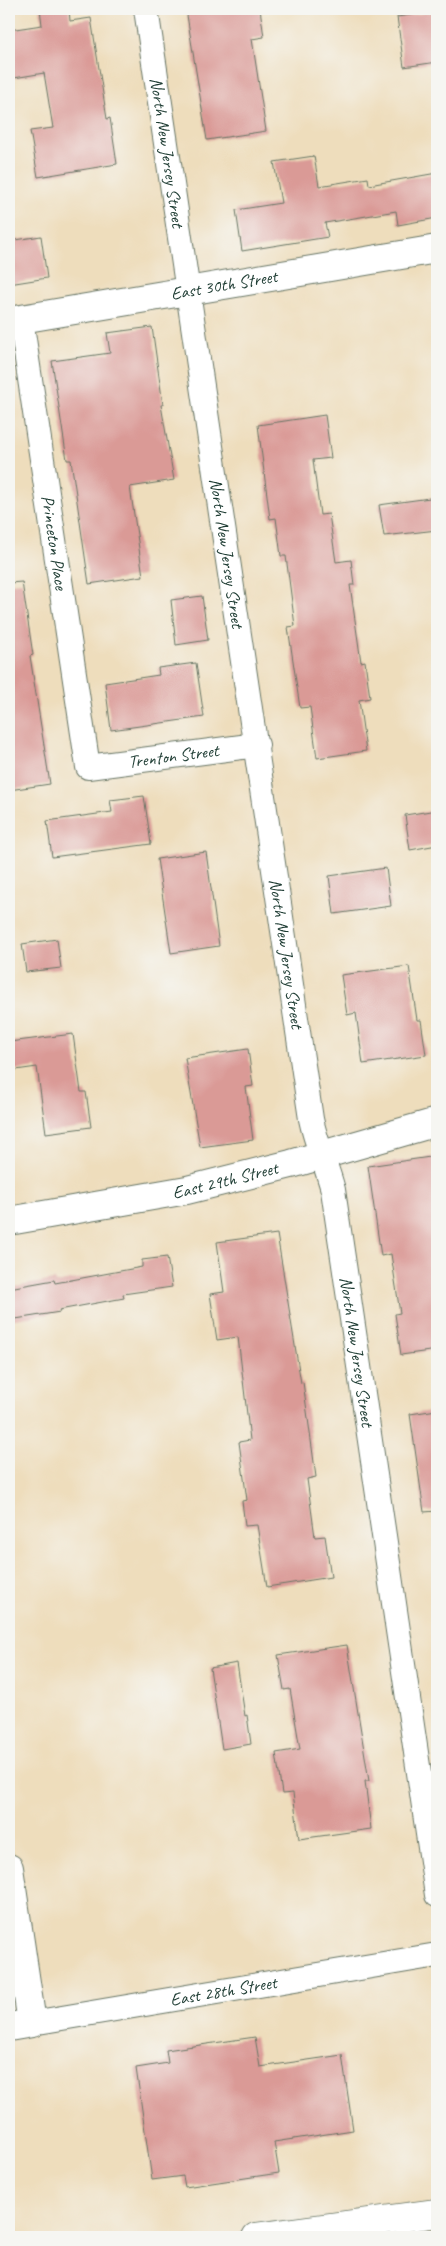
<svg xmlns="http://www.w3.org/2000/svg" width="446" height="2246" font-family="Caveat,sans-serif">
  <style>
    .building { fill: #da9a96 }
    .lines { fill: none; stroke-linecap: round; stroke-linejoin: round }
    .street-casing { stroke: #677564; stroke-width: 26 }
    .secondary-casing { stroke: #677564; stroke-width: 30 }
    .street { stroke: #fff; stroke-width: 24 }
    .secondary { stroke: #fff; stroke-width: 28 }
    .labels { text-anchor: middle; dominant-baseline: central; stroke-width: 4; stroke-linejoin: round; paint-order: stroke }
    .street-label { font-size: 18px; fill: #1f3d34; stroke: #f6f6f2 }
  </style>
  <rect width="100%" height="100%" fill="#f6f6f2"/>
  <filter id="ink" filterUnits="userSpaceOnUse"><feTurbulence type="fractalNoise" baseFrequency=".02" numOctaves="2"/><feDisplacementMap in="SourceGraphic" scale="10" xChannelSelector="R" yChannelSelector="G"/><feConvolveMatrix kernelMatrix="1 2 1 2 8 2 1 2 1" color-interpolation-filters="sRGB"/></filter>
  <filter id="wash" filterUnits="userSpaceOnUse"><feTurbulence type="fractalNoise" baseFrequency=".0096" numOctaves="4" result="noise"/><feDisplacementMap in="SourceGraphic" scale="20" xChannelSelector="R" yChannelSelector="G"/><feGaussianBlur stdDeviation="1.12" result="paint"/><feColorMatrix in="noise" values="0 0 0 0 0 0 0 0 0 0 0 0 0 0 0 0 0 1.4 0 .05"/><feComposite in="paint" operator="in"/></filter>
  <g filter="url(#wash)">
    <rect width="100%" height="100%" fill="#eeddbc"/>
    <g id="blocks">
      <path class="building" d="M 40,9 L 69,9 L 70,21 L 91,18 L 107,119 L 110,118 L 117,164 L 38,177 L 30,131 L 53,128 L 44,73 L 14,78 L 9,30 L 42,25 Z
        M 186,9 L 260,9 L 264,37 L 252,39 L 266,131 L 207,140 Z
        M 437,11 L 437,62 L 404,67 L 397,17 Z
        M 314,156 L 319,186 L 368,178 L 369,185 L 437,173 L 437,218 L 398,225 L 396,211 L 325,223 L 328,237 L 242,251 L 236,210 L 281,203 L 274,162 Z
        M 41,236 L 47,278 L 9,284 L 9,241 Z
        M 152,327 L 163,405 L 161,405 L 174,480 L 130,487 L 143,576 L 89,584 L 71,460 L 67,460 L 52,361 L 110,353 L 107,333 Z
        M 325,415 L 331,458 L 313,460 L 320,515 L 329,514 L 336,562 L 351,560 L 354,585 L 350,585 L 361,662 L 365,661 L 370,698 L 359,700 L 366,751 L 317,758 L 310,707 L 300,708 L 288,627 L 295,626 L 286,556 L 281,556 L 276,518 L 270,519 L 258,425 Z
        M 437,497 L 437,530 L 384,536 L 379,505 Z
        M 22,582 L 33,655 L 30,656 L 50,784 L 9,790 L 9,583 Z
        M 202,596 L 208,640 L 176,645 L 171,600 Z
        M 196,663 L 204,717 L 111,730 L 105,683 L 159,675 L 158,668 Z
        M 144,796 L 151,844 L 52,857 L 47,821 L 112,812 L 110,800 Z
        M 437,810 L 437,845 L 410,850 L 405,815 Z
        M 206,852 L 219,946 L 171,953 L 157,859 Z
        M 386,868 L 391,906 L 334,914 L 329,876 Z
        M 57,939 L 61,968 L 26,972 L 22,944 Z
        M 409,966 L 417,1020 L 421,1020 L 426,1055 L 363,1064 L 356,1013 L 347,1015 L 341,975 Z
        M 73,1034 L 81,1092 L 86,1092 L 91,1127 L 46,1133 L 37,1067 L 9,1071 L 9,1042 Z
        M 248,1049 L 253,1086 L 246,1087 L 253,1140 L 200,1147 L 185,1058 Z
        M 437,1156 L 437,1350 L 401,1355 L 395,1314 L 400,1313 L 391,1254 L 381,1256 L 368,1166 Z
        M 277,1234 L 301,1383 L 303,1382 L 316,1477 L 307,1479 L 315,1537 L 325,1536 L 331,1577 L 267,1587 L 257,1525 L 245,1526 L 242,1501 L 247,1500 L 239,1442 L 250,1440 L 238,1337 L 217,1340 L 210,1294 L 224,1292 L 217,1242 Z
        M 167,1257 L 172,1287 L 123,1294 L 124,1298 L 59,1310 L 60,1312 L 9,1320 L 9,1288 L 54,1280 L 55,1283 L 142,1267 L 142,1260 Z
        M 437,1410 L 437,1511 L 424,1512 L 410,1414 Z
        M 347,1645 L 369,1781 L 365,1781 L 371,1829 L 299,1839 L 293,1793 L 282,1794 L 276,1753 L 300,1749 L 290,1689 L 284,1690 L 278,1655 Z
        M 237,1663 L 245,1716 L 247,1715 L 251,1744 L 222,1749 L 210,1668 Z
        M 255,2037 L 260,2067 L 342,2055 L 353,2130 L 274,2142 L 279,2173 L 185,2187 L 183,2176 L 152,2180 L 136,2068 L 168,2063 L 166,2050 Z"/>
    </g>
  </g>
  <g filter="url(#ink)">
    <use href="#blocks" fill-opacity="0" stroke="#677564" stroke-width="1"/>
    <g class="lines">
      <defs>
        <g id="street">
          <path id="s1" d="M 146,9 L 311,1119 C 316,1144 327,1166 333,1190 L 437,1895"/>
          <path id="s2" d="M 21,319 L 88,767 L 257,745"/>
          <path id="s3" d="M 32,2023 L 437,1955"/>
        </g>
        <g id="secondary">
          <path id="s4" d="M 9,321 L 437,249"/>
          <path id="s5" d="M 9,1221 L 187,1190 L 291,1164 L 437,1122"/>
          <path d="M 9,1868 L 32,2023 L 9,2027"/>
          <path d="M 256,2237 L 437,2213"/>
        </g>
      </defs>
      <use href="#street" class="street-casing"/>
      <use href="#secondary" class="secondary-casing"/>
      <use href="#street" class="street"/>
      <use href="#secondary" class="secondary"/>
    </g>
  </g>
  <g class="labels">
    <g class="street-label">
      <text stroke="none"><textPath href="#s1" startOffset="145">North New Jersey Street</textPath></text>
      <text stroke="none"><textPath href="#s4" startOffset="218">East 30th Street</textPath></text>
      <text stroke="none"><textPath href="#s2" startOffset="226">Princeton Place</textPath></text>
      <text stroke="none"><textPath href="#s1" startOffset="550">North New Jersey Street</textPath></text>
      <text stroke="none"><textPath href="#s2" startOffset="539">Trenton Street</textPath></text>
      <text stroke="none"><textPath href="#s1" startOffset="955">North New Jersey Street</textPath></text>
      <text stroke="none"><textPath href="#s5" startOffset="220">East 29th Street</textPath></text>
      <text stroke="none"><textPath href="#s1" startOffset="1360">North New Jersey Street</textPath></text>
      <text stroke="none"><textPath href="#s3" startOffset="194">East 28th Street</textPath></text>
    </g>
  </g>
  <rect width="446" height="2246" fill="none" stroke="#f6f6f2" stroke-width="30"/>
</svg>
